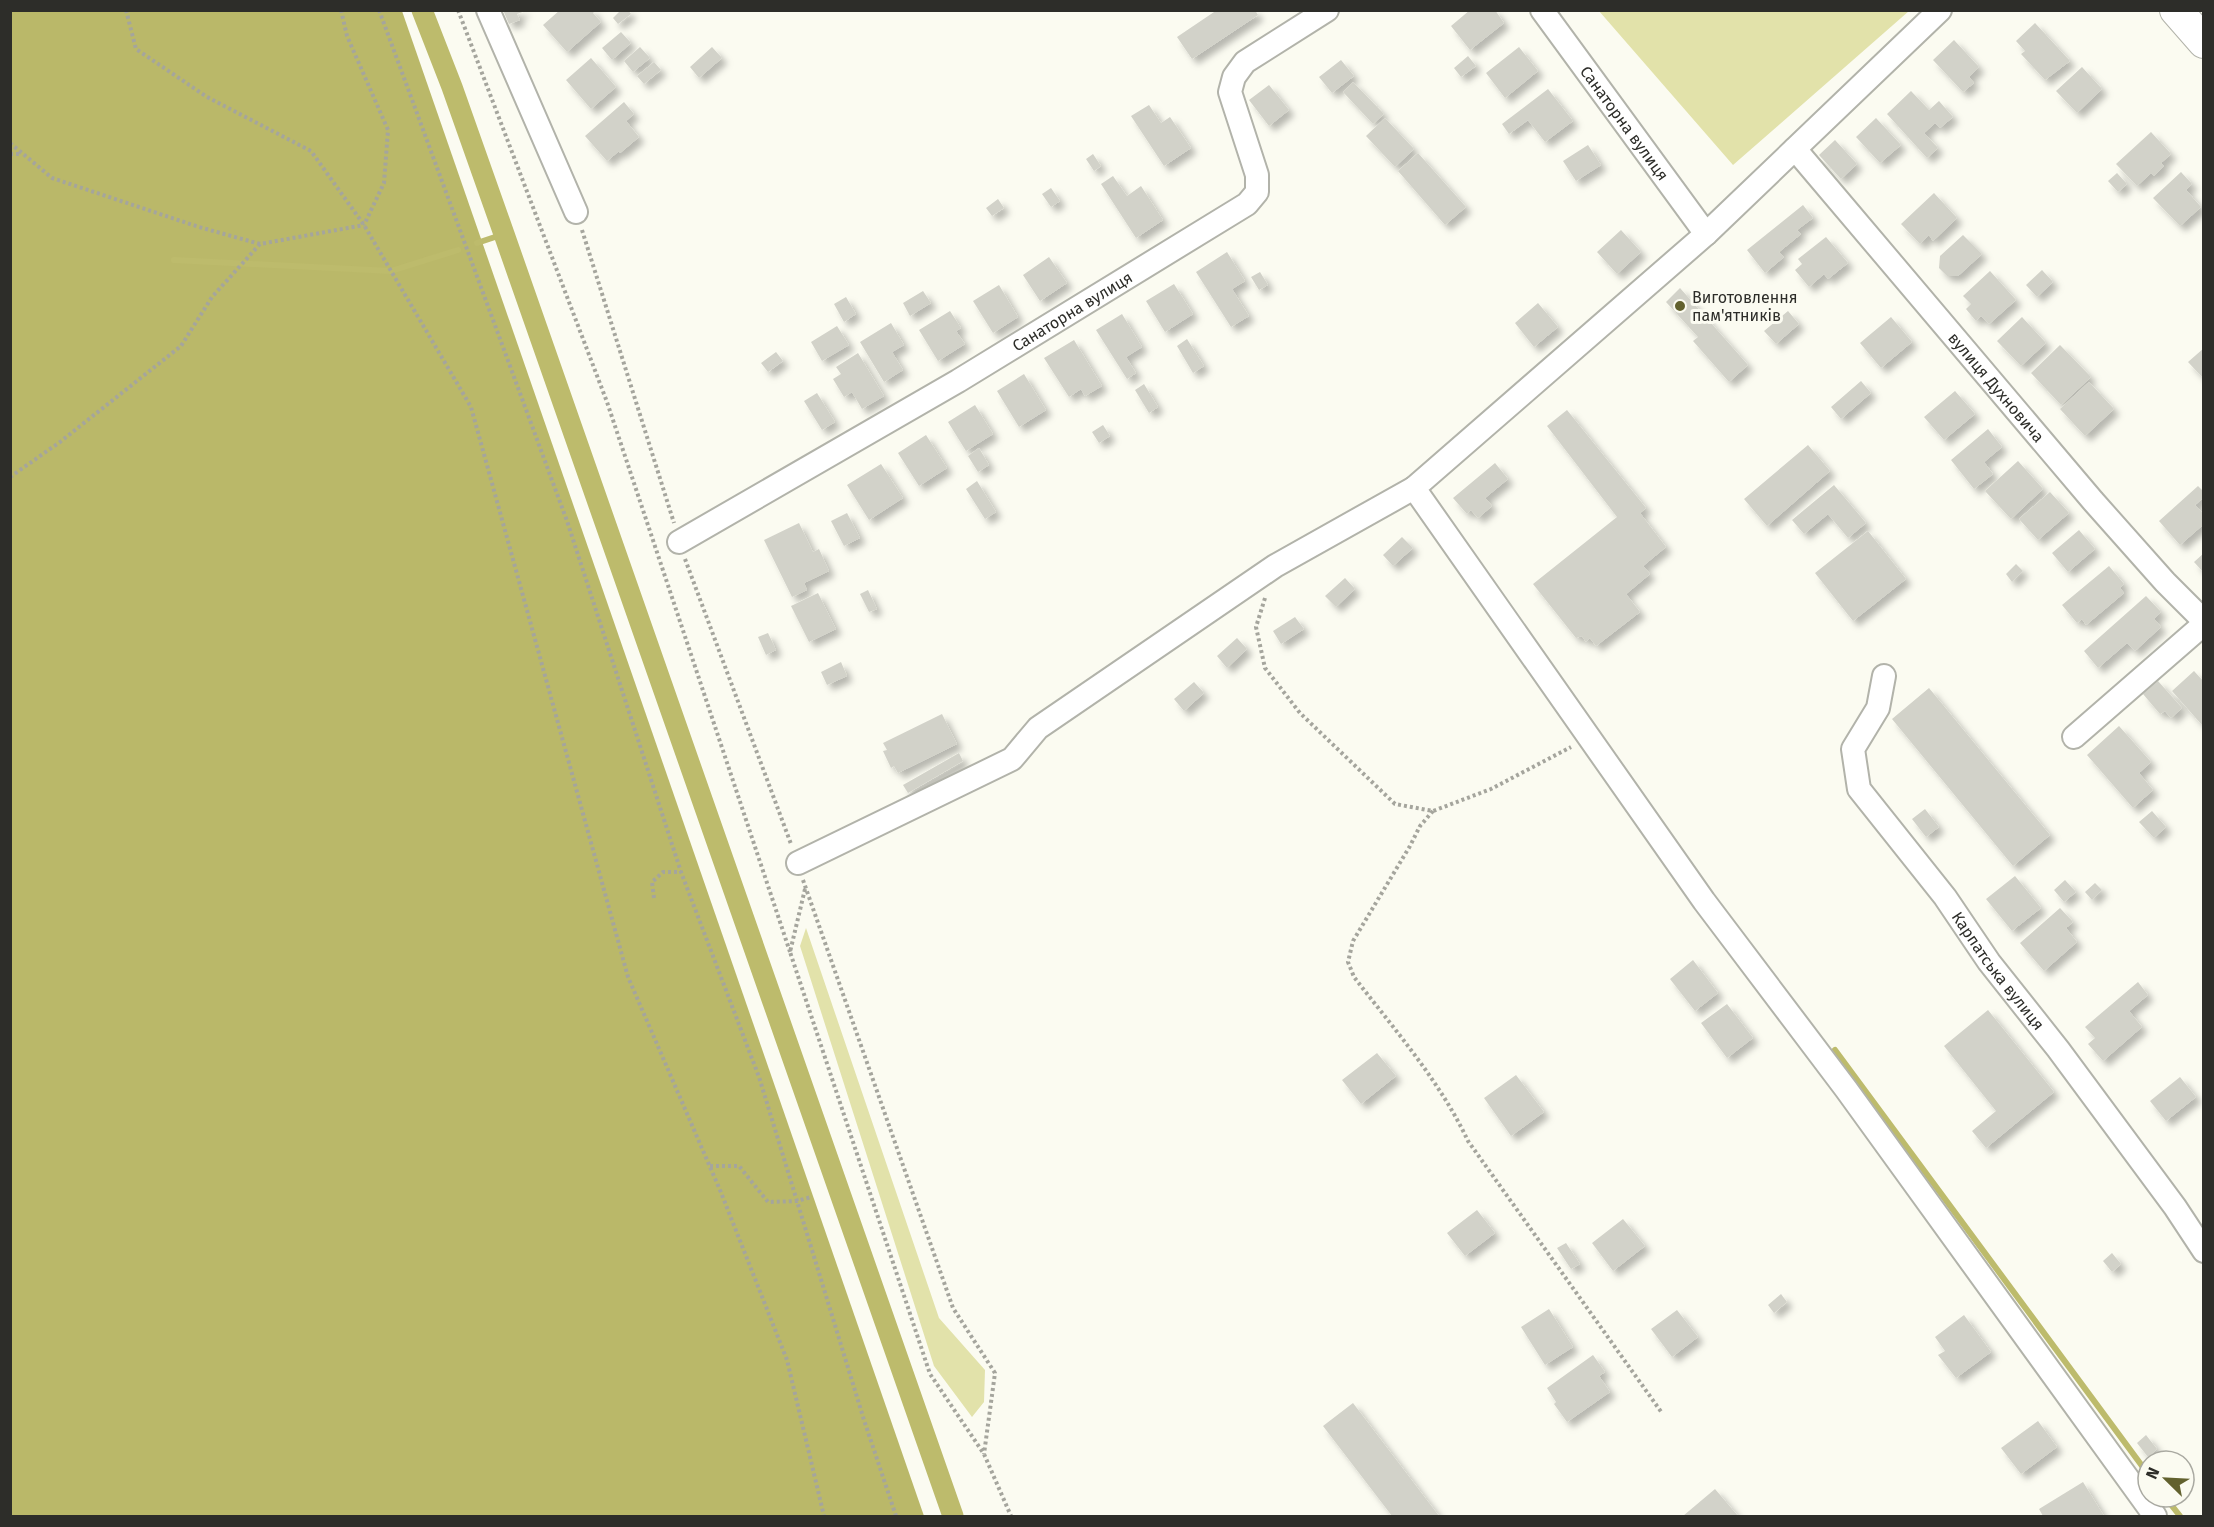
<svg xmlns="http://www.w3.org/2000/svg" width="2214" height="1527" font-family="'Fira Sans',sans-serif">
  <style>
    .green { fill: #e2e2aa }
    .forest { fill: #bab869 }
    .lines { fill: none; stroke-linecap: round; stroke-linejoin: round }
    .stream { stroke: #bdbb6c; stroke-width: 6 }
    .canal { stroke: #bdbb6c; stroke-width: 21 }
    .building { fill: #d2d2c9; filter: url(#shadow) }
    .street-casing { stroke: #b2b3aa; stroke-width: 26 }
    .secondary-casing { stroke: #b2b3aa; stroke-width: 34 }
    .path { stroke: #a5a59d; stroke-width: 4; stroke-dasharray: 3 3; stroke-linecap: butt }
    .street { stroke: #fff; stroke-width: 22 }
    .secondary { stroke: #fff; stroke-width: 32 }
    .poi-dot { fill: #62612e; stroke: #fbfbf1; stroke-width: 2 }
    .labels { text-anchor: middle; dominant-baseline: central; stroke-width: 6; stroke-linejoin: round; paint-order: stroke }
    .street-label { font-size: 16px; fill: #2d2d29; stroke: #fbfbf1 }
    .poi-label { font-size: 16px; fill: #2d2d29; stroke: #fbfbf1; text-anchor: start }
  </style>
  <defs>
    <filter id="shadow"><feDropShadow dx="5.5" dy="5.5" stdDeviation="3" flood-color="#0004"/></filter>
  </defs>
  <rect width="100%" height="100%" fill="#fbfbf1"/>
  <path class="green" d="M 1599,11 L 1909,11 L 1733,165 Z
    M 806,928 L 939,1318 L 985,1370 L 984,1402 L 972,1417 L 934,1366 L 800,946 Z"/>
  <path class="forest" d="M 10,11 L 402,11 L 924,1516 L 11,1516 Z"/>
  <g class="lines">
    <path class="stream" d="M 477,243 L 504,234
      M 174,260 L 391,271 L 458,250
      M 1835,1050 L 2148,1474
      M 2165,1497 L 2180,1516"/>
    <path class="canal" d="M 422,10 L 452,87 L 504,234 L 953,1516"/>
  </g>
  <path class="building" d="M 503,10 L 525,10 L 525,11 L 517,14 L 520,20 L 509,24 Z
    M 560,10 L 596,10 L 593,13 L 601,22 L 567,52 L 543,25 Z
    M 621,10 L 628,10 L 631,14 L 618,24 L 613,18 Z
    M 1217,10 L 1255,10 L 1258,15 L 1192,59 L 1177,37 Z
    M 1470,10 L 1495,10 L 1504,23 L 1470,50 L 1451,26 Z
    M 2035,23 L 2070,61 L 2045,80 L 2021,54 L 2025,51 L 2016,41 Z
    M 621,32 L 631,43 L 612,60 L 602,48 Z
    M 1954,40 L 1979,67 L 1969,77 L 1974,83 L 1963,92 L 1933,60 Z
    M 640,47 L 650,58 L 633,72 L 624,61 Z
    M 712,47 L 722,58 L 699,78 L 690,67 Z
    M 1519,47 L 1538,71 L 1505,98 L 1486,73 Z
    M 1468,56 L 1476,66 L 1461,77 L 1454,68 Z
    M 591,58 L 616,87 L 591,109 L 566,80 Z
    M 1341,60 L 1354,76 L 1332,93 L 1319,77 Z
    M 654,62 L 661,70 L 644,84 L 637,76 Z
    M 2082,67 L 2102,89 L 2077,113 L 2056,91 Z
    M 1353,82 L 1384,114 L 1373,124 L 1343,92 Z
    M 1269,85 L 1289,110 L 1269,126 L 1249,100 Z
    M 1548,89 L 1573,121 L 1545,142 L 1528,120 L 1509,134 L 1502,124 Z
    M 1911,91 L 1929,110 L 1939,101 L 1953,117 L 1940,128 L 1935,123 L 1924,133 L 1938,148 L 1927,158 L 1887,114 Z
    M 624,102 L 634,114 L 626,121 L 639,137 L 620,153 L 619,151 L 607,161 L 585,136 Z
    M 1149,105 L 1161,123 L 1170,117 L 1191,148 L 1164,166 L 1131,116 Z
    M 1385,118 L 1414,149 L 1395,167 L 1366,136 Z
    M 1876,118 L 1901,145 L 1880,163 L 1856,137 Z
    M 2151,132 L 2171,154 L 2161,163 L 2164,166 L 2154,176 L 2151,173 L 2137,186 L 2116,164 Z
    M 1835,140 L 1857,164 L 1841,179 L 1819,155 Z
    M 1588,145 L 1601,165 L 1576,181 L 1563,161 Z
    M 1418,153 L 1466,207 L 1445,225 L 1398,171 Z
    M 1093,154 L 1101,166 L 1094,171 L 1086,159 Z
    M 2181,172 L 2192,184 L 2186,190 L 2201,207 L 2180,226 L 2153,198 Z
    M 2117,173 L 2127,184 L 2118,192 L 2108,181 Z
    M 1113,176 L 1127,196 L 1141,186 L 1163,220 L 1136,238 L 1101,184 Z
    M 1051,188 L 1060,201 L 1051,207 L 1042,194 Z
    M 1934,193 L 1957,218 L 1933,241 L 1929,235 L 1920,244 L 1901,224 Z
    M 998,199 L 1004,208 L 992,216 L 986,208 Z
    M 1803,205 L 1813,218 L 1797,230 L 1801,234 L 1779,252 L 1784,257 L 1765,273 L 1747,250 Z
    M 1621,230 L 1641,252 L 1617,274 L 1597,252 Z
    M 1963,235 L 1982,254 L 1958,276 L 1947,276 L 1939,268 L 1940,256 Z
    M 1826,237 L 1848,263 L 1828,279 L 1824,274 L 1809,287 L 1795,270 L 1802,264 L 1798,259 Z
    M 1227,252 L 1245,281 L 1232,289 L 1249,316 L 1231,327 L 1196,272 Z
    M 1049,257 L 1067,283 L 1040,301 L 1023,275 Z
    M 2042,270 L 2053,282 L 2037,297 L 2026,285 Z
    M 1990,271 L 2016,300 L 1989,324 L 1981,316 L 1976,321 L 1966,309 L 1971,304 L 1963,296 Z
    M 1260,272 L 1268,285 L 1259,290 L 1251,277 Z
    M 1174,284 L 1193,314 L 1165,332 L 1146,301 Z
    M 999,285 L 1018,317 L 993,333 L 973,301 Z
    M 1680,288 L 1748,365 L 1729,382 L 1693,341 L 1698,337 L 1666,302 Z
    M 923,291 L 931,303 L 910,316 L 903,303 Z
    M 846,297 L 856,314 L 844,322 L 834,304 Z
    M 1538,303 L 1558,327 L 1534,347 L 1515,323 Z
    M 950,311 L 961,328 L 956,331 L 965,344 L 938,361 L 919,330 Z
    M 1788,311 L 1799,324 L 1776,344 L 1764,331 Z
    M 1122,314 L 1142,347 L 1126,357 L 1136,373 L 1127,379 L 1096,330 Z
    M 1891,317 L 1912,342 L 1881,368 L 1860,343 Z
    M 2022,317 L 2046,343 L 2021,366 L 1997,341 Z
    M 891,323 L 904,345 L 892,352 L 903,370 L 884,382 L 860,342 Z
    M 837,326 L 849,345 L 822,361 L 811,342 Z
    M 1187,339 L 1204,366 L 1193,373 L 1177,346 Z
    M 1074,340 L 1102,386 L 1085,396 L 1081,389 L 1069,397 L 1044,358 Z
    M 2060,345 L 2091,377 L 2061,405 L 2031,373 Z
    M 2204,348 L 2204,379 L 2188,362 Z
    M 776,352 L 783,361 L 768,372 L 761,363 Z
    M 858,353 L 884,396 L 862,409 L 852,392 L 844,397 L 833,379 L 841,374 L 836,367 Z
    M 1024,374 L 1046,410 L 1019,427 L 997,391 Z
    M 1861,381 L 1871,393 L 1841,419 L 1831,407 Z
    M 2089,382 L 2114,409 L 2085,436 L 2060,409 Z
    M 1144,384 L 1158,407 L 1149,413 L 1135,390 Z
    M 1955,391 L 1975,414 L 1944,440 L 1924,417 Z
    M 817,393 L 835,422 L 822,430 L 804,401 Z
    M 975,405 L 993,434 L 966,451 L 948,422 Z
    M 1567,410 L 1646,508 L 1640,513 L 1666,547 L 1643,566 L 1650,574 L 1626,594 L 1640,612 L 1596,646 L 1590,638 L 1586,642 L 1582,636 L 1576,638 L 1533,584 L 1617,517 L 1547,426 Z
    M 1103,425 L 1110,436 L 1099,443 L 1092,432 Z
    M 1988,429 L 2002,447 L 1984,462 L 1993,474 L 1974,489 L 1951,460 Z
    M 926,435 L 947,468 L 919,486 L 898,453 Z
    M 1808,445 L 1830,471 L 1767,526 L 1744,499 Z
    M 979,448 L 989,465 L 978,472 L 968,456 Z
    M 2018,461 L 2043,489 L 2011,519 L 1985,491 Z
    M 1495,463 L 1508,479 L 1485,498 L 1492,506 L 1478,518 L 1471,510 L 1467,514 L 1453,498 Z
    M 881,464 L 903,498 L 869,520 L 847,485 Z
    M 977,481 L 996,512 L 985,519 L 966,489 Z
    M 1834,485 L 1866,523 L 1848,538 L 1828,514 L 1804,534 L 1792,520 Z
    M 2198,486 L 2204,492 L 2204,497 L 2195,505 L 2204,514 L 2204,524 L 2180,545 L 2159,521 Z
    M 2050,492 L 2069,513 L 2038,540 L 2019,519 Z
    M 847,513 L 860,538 L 844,546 L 831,521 Z
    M 799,523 L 813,552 L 819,549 L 829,571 L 804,583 L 807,590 L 792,597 L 764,540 Z
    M 2079,530 L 2095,549 L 2068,572 L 2052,553 Z
    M 1868,531 L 1906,579 L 1853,621 L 1815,573 Z
    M 1402,537 L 1413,548 L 1393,566 L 1383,555 Z
    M 2204,553 L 2204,573 L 2194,562 Z
    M 2016,564 L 2023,571 L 2012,582 L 2006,574 Z
    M 2109,566 L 2124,584 L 2120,588 L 2124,593 L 2086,625 L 2082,619 L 2077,623 L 2062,605 Z
    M 1345,578 L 1355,589 L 1336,607 L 1325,596 Z
    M 868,590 L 877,609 L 869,612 L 860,594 Z
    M 818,593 L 836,629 L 809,642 L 791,606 Z
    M 2146,596 L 2161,612 L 2154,619 L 2161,627 L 2135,651 L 2127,643 L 2098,668 L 2084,651 Z
    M 1295,617 L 1304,629 L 1281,644 L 1273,631 Z
    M 768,633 L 776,650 L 766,655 L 758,637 Z
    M 1237,638 L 1247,649 L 1227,668 L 1217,656 Z
    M 841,662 L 847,676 L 827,685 L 821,672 Z
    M 2194,671 L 2204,682 L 2204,723 L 2202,725 L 2172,691 Z
    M 2158,681 L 2182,708 L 2171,718 L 2165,711 L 2160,714 L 2143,694 Z
    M 1194,682 L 1204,693 L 1184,711 L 1174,699 Z
    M 1929,688 L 2050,835 L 2013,866 L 1892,719 Z
    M 942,714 L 957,744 L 898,773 L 894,766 L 891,768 L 883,751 L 887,750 L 883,743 Z
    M 2119,726 L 2151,762 L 2139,773 L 2153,790 L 2133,808 L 2087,755 Z
    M 959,753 L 963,761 L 908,793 L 903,785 Z
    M 1925,809 L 1939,827 L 1926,837 L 1912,819 Z
    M 2152,811 L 2166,827 L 2154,838 L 2139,822 Z
    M 2015,876 L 2041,908 L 2012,931 L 1986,899 Z
    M 2065,880 L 2076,892 L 2064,902 L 2054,890 Z
    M 2095,883 L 2102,890 L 2092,900 L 2085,892 Z
    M 2060,908 L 2073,922 L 2066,928 L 2077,942 L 2044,971 L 2020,943 Z
    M 1693,960 L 1718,993 L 1695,1011 L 1670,979 Z
    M 2138,982 L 2148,995 L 2129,1011 L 2142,1027 L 2103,1061 L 2088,1044 L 2095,1038 L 2085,1027 Z
    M 1727,1004 L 1753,1038 L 1727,1058 L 1701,1023 Z
    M 1988,1010 L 2054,1092 L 1986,1148 L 1972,1131 L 1996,1111 L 1944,1046 Z
    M 1377,1053 L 1396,1076 L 1361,1104 L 1342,1080 Z
    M 1516,1075 L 1544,1112 L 1511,1136 L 1484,1098 Z
    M 2180,1077 L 2196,1097 L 2166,1121 L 2150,1101 Z
    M 1477,1210 L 1495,1233 L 1465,1256 L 1447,1233 Z
    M 1623,1219 L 1645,1246 L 1613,1271 L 1592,1243 Z
    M 1566,1243 L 1580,1264 L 1571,1269 L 1557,1248 Z
    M 2112,1253 L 2121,1264 L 2112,1272 L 2103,1261 Z
    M 1781,1294 L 1787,1302 L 1774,1313 L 1768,1305 Z
    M 1549,1309 L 1573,1347 L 1545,1365 L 1521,1327 Z
    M 1677,1310 L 1698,1337 L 1672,1357 L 1651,1329 Z
    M 1964,1315 L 1991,1352 L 1956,1378 L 1938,1355 L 1945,1351 L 1935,1337 Z
    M 1593,1355 L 1605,1372 L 1599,1376 L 1610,1392 L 1567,1422 L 1554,1404 L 1556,1402 L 1547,1388 Z
    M 1353,1403 L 1439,1516 L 1392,1516 L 1323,1426 Z
    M 2038,1421 L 2057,1447 L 2021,1474 L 2001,1448 Z
    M 2146,1435 L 2157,1449 L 2148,1457 L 2137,1443 Z
    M 2083,1482 L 2104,1516 L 2043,1516 L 2039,1509 Z
    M 1715,1489 L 1738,1516 L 1683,1516 Z"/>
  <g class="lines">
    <defs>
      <g id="street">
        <path d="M 488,10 L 576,212"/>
        <path id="s1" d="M 1542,10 L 1706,234"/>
        <path d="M 1940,10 L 1706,234 L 1414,488 L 1704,901 L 1846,1089 L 2155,1516"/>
        <path id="s2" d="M 1795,149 L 2093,501 L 2165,582 L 2204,621"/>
        <path id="s3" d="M 679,542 L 958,381 L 1247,204 L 1257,192 L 1257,175 L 1230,92 L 1234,77 L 1245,62 L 1327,10"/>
        <path id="s4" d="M 1884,676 L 1878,708 L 1853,749 L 1859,789 L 1945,897 L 1989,962 L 2058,1049 L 2175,1207 L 2204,1251"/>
        <path d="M 2074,737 L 2204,624"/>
        <path d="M 798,863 L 1012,759 L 1038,728 L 1275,566 L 1414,488"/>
      </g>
      <path id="secondary" d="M 2176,10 L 2204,42"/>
    </defs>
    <use href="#street" class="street-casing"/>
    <use href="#secondary" class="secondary-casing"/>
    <path class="path" d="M 126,10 L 136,49 L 207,97 L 311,151 L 364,225 L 471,407 L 628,977 L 720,1190 L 787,1360 L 824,1516
      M 341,10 L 347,36 L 388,130 L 384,183 L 364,225
      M 379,10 L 567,521 L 681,872 L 759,1077 L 864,1420 L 896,1516
      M 458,10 L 607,402 L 790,952
      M 10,143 L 52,178 L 199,227 L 260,244 L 364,225
      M 10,154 L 22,154
      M 582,230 L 674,523
      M 10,477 L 60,442 L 181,346 L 212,297 L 260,244
      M 685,559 L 791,844
      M 1265,598 L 1256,627 L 1265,668 L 1300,713 L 1395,804 L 1433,811 L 1491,789 L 1571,747
      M 1433,811 L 1420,826 L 1410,846 L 1353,941 L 1348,962 L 1354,977 C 1394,1029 1440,1081 1468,1141 L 1662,1413
      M 803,880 L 953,1308 L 995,1373 L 984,1454
      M 805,889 L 790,952 L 930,1374 L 984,1454 L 1011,1516
      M 654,898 L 652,882 L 663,872 L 681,872
      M 710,1166 L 739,1166 L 768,1202 L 797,1201 L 811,1197"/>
    <use href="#street" class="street"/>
    <use href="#secondary" class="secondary"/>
  </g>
  <circle class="poi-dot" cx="1680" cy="306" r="6"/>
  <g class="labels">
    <g class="street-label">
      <text stroke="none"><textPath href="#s1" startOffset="140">Санаторна вулиця</textPath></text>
      <text stroke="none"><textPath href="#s3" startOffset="456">Санаторна вулиця</textPath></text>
      <text stroke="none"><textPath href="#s2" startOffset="312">вулиця Духновича</textPath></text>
      <text stroke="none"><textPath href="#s4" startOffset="350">Карпатська вулиця</textPath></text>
    </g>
    <g class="poi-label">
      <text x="1692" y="297">Виготовлення<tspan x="1692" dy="18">пам'ятників</tspan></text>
    </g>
  </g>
  <rect width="2214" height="1527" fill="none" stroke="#2d2d29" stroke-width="24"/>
  <g transform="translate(2166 1479) rotate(294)"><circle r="28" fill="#fbfbf1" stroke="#a9a9a1" stroke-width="1.5"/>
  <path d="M0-4.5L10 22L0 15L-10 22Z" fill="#62612e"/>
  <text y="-9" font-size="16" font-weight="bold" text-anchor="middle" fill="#2d2d29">N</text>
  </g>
</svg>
